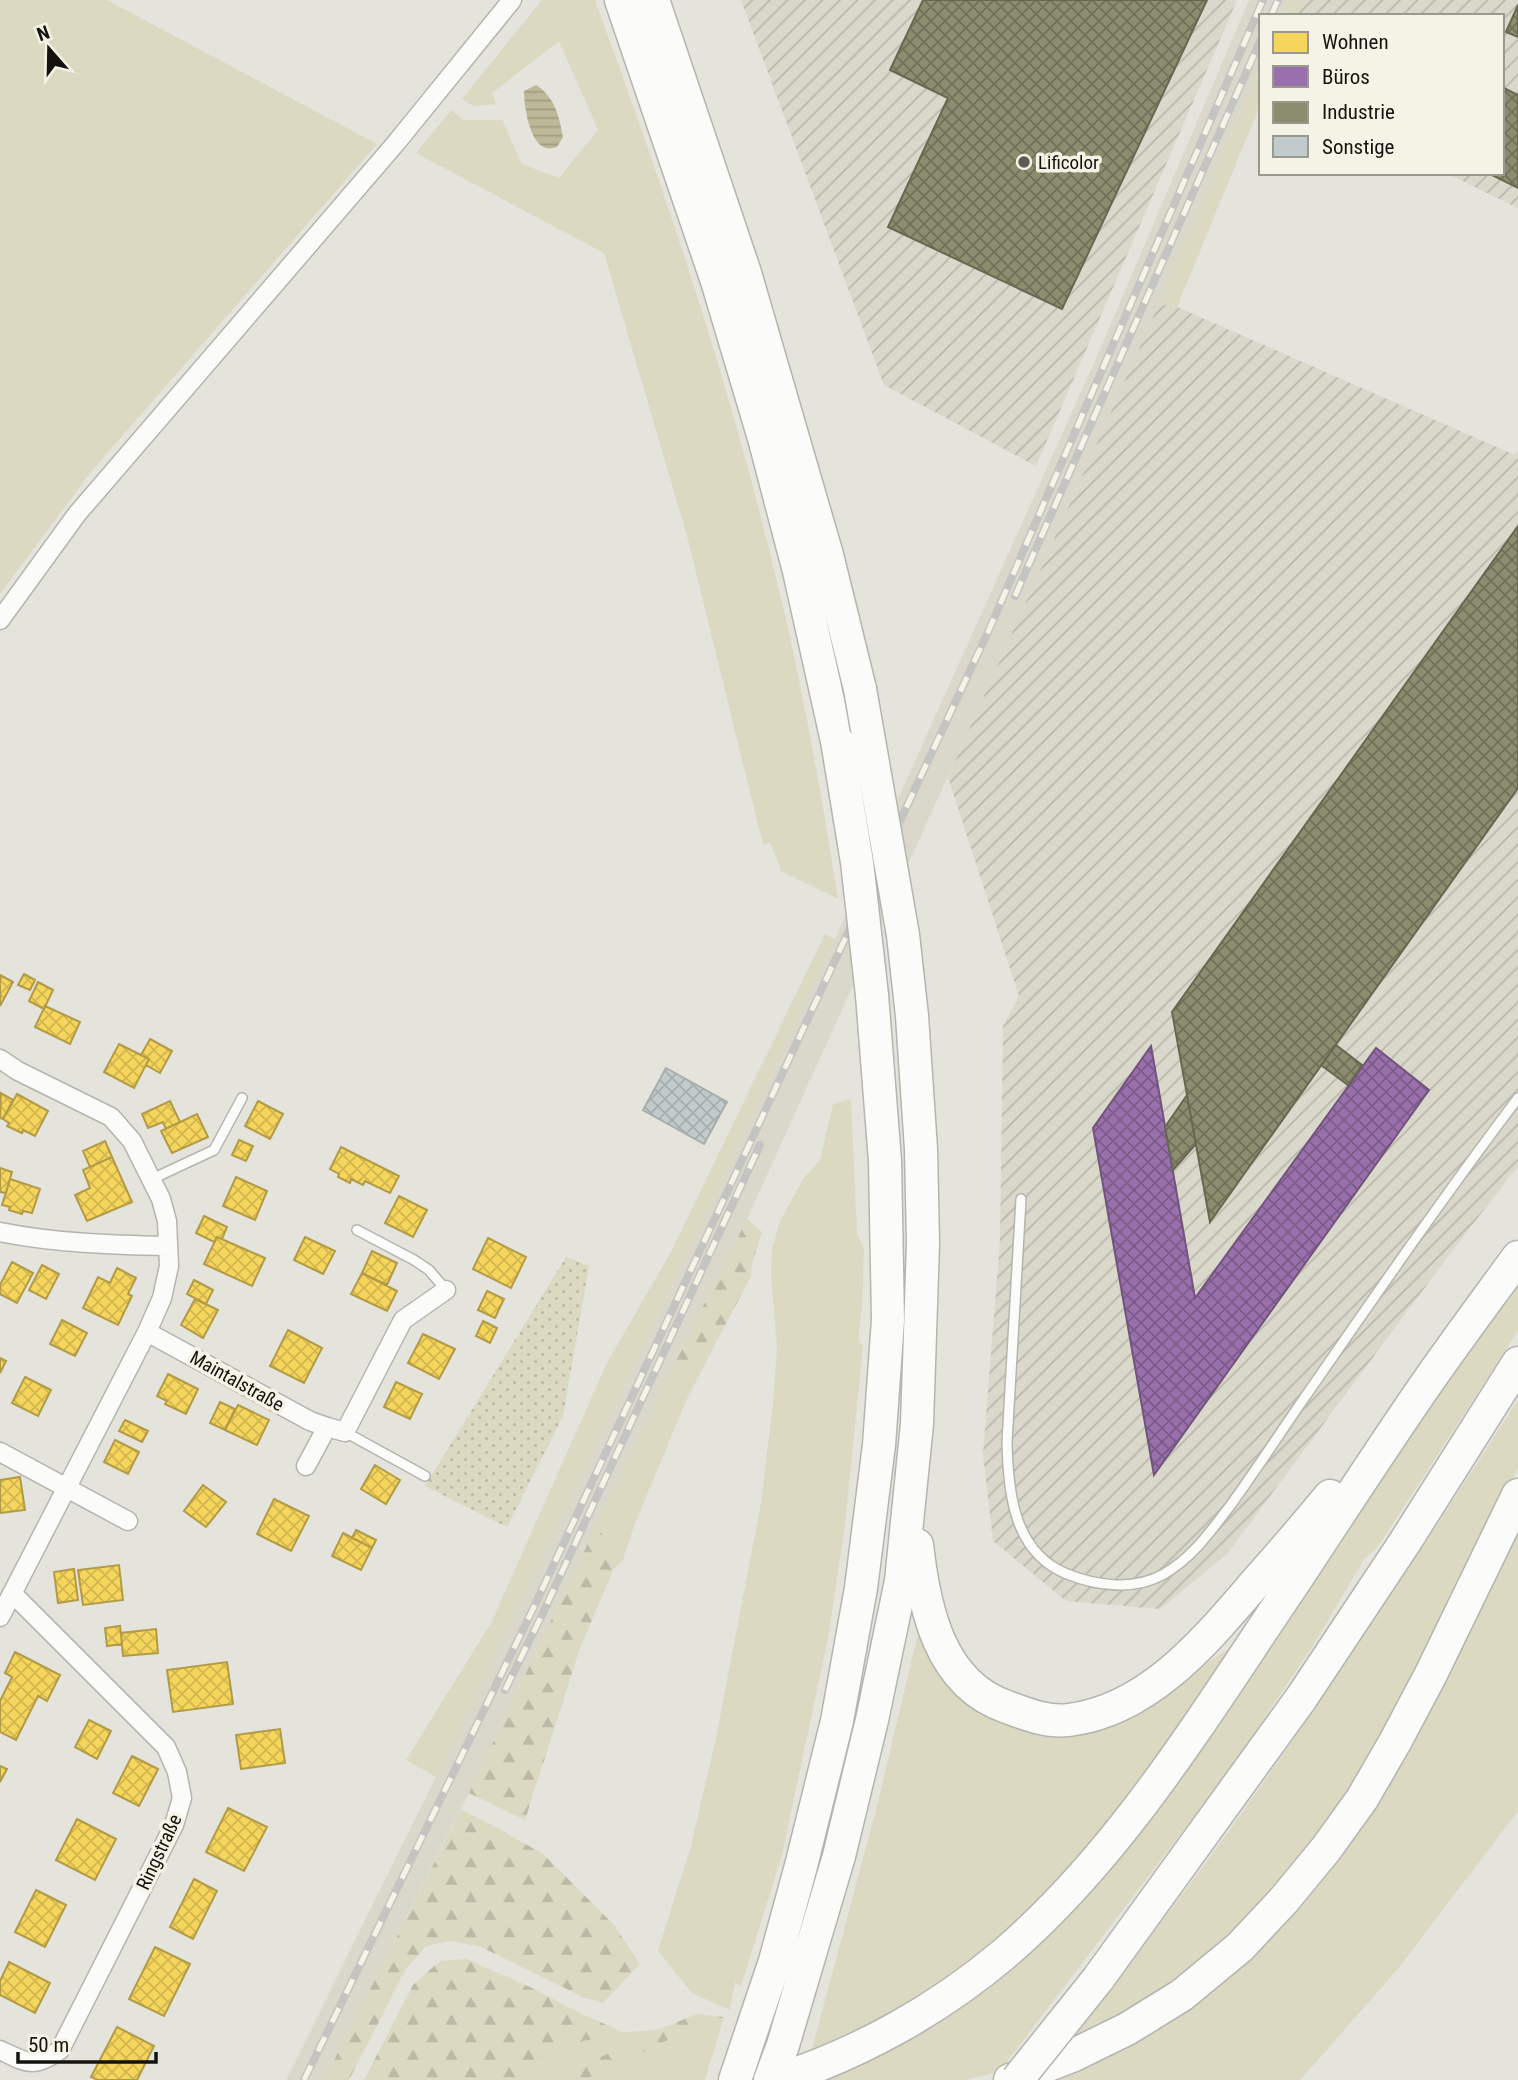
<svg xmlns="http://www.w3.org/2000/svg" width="1518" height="2080" font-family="'Roboto Condensed',sans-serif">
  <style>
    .built { fill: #dad8ca }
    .industrial { fill: url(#industrial-furrows) }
    .grass { fill: #dcd9c3 }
    .forest { fill: url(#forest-firs) }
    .park { fill: url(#park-dots) }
    .water { fill: url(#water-rules) }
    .homes { fill: url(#homes-cross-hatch); stroke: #b29b45; stroke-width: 2 }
    .offices { fill: url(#offices-cross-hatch); stroke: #71547c; stroke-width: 2 }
    .industry { fill: url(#industry-cross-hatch); stroke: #686852; stroke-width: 2 }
    .building { fill: url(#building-cross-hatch); stroke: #aaacaa; stroke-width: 2 }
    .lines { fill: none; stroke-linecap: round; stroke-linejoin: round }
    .lane-casing { stroke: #b5b5af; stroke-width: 12 }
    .street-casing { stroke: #b5b5af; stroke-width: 21 }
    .highway-casing { stroke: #b5b5af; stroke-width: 35 }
    .lane { stroke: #fbfbfa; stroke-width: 9 }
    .street { stroke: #fbfbfa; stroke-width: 18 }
    .highway { stroke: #fbfbfa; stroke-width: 32 }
    .rail-casing { stroke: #c4c4c2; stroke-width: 8 }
    .rail { stroke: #f4f3e5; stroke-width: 5; stroke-dasharray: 16; stroke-linecap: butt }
    .highway-bridge-casing { stroke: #b5b5af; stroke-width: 35; stroke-linecap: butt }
    .highway-bridge { stroke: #fbfbfa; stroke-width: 32 }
    .poi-dot { fill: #5d5c57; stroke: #f4f3e5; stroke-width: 2.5 }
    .labels { text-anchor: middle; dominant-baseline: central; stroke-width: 7; stroke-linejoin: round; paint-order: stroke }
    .poi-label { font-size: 19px; fill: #14130f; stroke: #f4f3e5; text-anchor: start }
    .street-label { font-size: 19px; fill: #14130f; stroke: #f4f3e5 }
  </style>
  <defs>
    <pattern id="industrial-furrows" width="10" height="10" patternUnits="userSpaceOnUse" patternTransform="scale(1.75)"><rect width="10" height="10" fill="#dad8ca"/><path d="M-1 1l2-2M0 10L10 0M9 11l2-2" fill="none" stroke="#bab8ac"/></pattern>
    <pattern id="forest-firs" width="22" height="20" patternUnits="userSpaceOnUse" patternTransform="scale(1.75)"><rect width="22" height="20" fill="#dcd9c3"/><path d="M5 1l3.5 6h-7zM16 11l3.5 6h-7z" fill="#bcb9a6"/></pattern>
    <pattern id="park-dots" width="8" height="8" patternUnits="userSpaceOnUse" patternTransform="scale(1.75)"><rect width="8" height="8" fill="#dcd9c3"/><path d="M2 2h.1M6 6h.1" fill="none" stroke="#bcb9a6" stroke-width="1.8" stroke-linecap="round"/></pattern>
    <pattern id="water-rules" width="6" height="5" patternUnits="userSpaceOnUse" patternTransform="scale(1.75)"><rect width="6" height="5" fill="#bdb898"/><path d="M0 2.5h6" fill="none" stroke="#a29d82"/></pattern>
    <pattern id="homes-cross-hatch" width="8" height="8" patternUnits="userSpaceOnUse" patternTransform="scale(1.75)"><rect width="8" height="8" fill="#f6d55c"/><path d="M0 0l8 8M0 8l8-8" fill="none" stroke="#d2b64f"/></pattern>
    <pattern id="offices-cross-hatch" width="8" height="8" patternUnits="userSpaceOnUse" patternTransform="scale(1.75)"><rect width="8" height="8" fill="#9970ab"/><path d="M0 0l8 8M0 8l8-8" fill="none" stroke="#7c5b8a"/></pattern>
    <pattern id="industry-cross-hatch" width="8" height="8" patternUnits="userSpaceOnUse" patternTransform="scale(1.75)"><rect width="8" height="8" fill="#8c8c6e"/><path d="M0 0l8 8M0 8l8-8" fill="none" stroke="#717159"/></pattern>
    <pattern id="building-cross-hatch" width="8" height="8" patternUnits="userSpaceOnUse" patternTransform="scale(1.75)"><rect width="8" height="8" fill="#c2cbcc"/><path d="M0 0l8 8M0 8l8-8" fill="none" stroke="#a6adae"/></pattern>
  </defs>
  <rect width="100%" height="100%" fill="#e4e3dc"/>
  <path class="built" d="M 1249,0 L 1287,0 L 1281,16 L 1261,16 L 1261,63 L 1159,304 L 1008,644 L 747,1219 L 668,1376 L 469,1793 L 324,2080 L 286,2080 L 436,1777 L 648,1336 L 835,939 L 1095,361 Z"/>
  <path class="industrial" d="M 741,0 L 1237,0 L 1036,466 L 884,385 Z
    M 1303,0 L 1518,0 L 1518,208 L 1446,173 L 1502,173 L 1502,16 L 1297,16 Z
    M 1159,304 L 1177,307 L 1515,455 L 1518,451 L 1518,1166 L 1449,1255 L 1227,1554 L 1160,1609 L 1066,1601 L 993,1541 L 983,1454 L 1000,1241 L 1003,1026 L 1019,996 L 948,777 Z"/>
  <path class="grass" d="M 0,0 L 107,0 L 377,144 L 90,473 L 0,594 Z
    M 542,0 L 595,0 C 665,191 730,384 777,582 C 803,687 821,793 838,899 L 781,871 L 770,842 L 763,845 L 687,536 L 604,253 L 416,153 L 451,110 L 464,120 L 502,120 L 522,164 L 559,178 L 598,130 L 559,41 L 492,93 L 496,104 L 473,106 L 462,99 Z
    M 1287,0 L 1303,0 L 1297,16 L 1281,16 Z
    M 1261,63 L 1261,103 L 1177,307 L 1159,304 Z
    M 825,934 L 835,939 L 648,1336 L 436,1777 L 406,1760 L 491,1623 L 607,1363 L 672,1250 Z
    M 851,1099 L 857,1233 L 864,1249 L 862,1307 L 858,1339 L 863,1346 L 845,1525 L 828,1638 L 782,1855 L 741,1986 L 735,1982 L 730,2010 L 692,1993 L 658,1951 L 691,1846 L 716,1738 L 761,1503 L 773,1404 L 777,1347 L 771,1274 L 772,1249 L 780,1221 L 803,1179 L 820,1160 L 833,1104 Z
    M 1518,1282 L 1518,1331 L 1377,1548 L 1365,1558 L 1312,1647 L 1228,1772 L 999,2072 L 965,2080 L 808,2080 L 1111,1867 L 1180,1780 L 1262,1658 L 1363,1502 Z
    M 714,1346 L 686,1401 L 634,1526 L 623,1560 L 613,1570 L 615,1559 L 597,1524 L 668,1376 Z
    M 1518,1400 L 1518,1468 L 1373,1762 L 1324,1836 L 1203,1969 L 1061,2051 C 1123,1971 1186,1892 1244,1810 C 1339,1675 1429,1538 1518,1400 Z
    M 1518,1519 L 1518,1811 L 1397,1970 L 1300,2080 L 1052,2080 L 1284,1922 Z
    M 919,1629 L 1009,1721 L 1182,1680 L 1233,1646 L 1162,1754 L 1109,1825 L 1023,1917 L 979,1955 L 953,1974 L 866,2026 L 812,2049 L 878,1802 Z
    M 724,2017 L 705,2080 L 584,2080 L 701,2024 Z
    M 660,2029 L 552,2080 L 516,2080 C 536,2065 558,2050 583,2041 C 607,2033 635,2032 660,2029 Z"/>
  <path class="forest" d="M 747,1219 L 762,1232 L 752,1263 L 751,1277 L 714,1346 L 668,1376 Z
    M 597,1524 L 615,1559 L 613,1570 L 579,1651 L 525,1820 L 469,1793 Z
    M 461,1810 L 501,1830 L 543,1854 L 613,1924 L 640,1964 L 603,2003 L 583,1997 L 481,1947 L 451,1941 L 426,1946 L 406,1969 L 349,2080 L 324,2080 Z
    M 467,1959 L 532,1988 L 582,2014 L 625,2033 L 583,2041 L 542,2061 L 516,2080 L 364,2080 L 413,1985 L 440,1961 Z
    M 697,2014 L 724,2017 L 701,2024 L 584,2080 L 552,2080 L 660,2029 Z"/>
  <path class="park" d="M 566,1257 L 589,1266 L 563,1416 L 507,1527 L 425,1486 Z"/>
  <path class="water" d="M 536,85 C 555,97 559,116 563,137 L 557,147 C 554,148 548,149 546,148 C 529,143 524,105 524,91 Z"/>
  <path class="homes" d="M 24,974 L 35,980 L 30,990 L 18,985 Z
    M 0,975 L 13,982 L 0,1006 Z
    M 38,982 L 53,990 L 44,1009 L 29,1001 Z
    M 45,1006 L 80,1022 L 70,1044 L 35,1027 Z
    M 150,1039 L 172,1051 L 160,1073 L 146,1065 L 149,1059 L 141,1055 Z
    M 119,1044 L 149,1059 L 134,1088 L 104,1072 Z
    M 1,1093 L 13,1100 L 3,1119 L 0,1118 Z
    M 17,1094 L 48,1111 L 35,1136 L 23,1130 L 22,1133 L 7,1126 L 9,1123 L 3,1119 Z
    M 170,1101 L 180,1122 L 166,1129 L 163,1122 L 148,1128 L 142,1114 Z
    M 258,1101 L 283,1114 L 270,1139 L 245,1126 Z
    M 197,1114 L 208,1137 L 172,1153 L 161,1131 Z
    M 239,1140 L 253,1146 L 246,1161 L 232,1155 Z
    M 105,1141 L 112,1157 L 90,1167 L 83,1151 Z
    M 341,1147 L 399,1176 L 390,1193 L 365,1181 L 363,1185 L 351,1179 L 350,1183 L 338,1177 L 339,1174 L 330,1169 Z
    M 112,1157 L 132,1202 L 87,1221 L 75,1195 L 90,1188 L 83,1170 Z
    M 0,1168 L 12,1172 L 6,1193 L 0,1192 Z
    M 236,1177 L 267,1191 L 255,1220 L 223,1206 Z
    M 10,1179 L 40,1189 L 32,1213 L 23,1211 L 22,1214 L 9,1210 L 10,1207 L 2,1205 Z
    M 399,1196 L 427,1210 L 413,1237 L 385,1223 Z
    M 204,1216 L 227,1227 L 222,1239 L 217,1237 L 214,1242 L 196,1233 Z
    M 217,1237 L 265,1258 L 252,1286 L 204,1264 Z
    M 305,1237 L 335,1251 L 323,1274 L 294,1260 Z
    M 488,1238 L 526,1257 L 511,1288 L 473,1269 Z
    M 372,1251 L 397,1263 L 387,1285 L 362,1273 Z
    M 12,1262 L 33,1273 L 17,1303 L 0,1294 L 0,1285 Z
    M 42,1265 L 59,1274 L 46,1299 L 29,1290 Z
    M 117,1268 L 136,1278 L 128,1294 L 132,1296 L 118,1325 L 83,1308 L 98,1277 L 110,1283 Z
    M 362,1273 L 397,1291 L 387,1311 L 351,1294 Z
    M 194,1280 L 213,1290 L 206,1304 L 187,1294 Z
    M 487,1291 L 504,1299 L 495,1318 L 478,1310 Z
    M 195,1299 L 218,1310 L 203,1338 L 181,1325 Z
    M 62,1320 L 87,1333 L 75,1356 L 50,1344 Z
    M 483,1321 L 497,1328 L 490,1343 L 476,1336 Z
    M 288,1330 L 322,1348 L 304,1383 L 270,1366 Z
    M 423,1334 L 455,1349 L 439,1379 L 408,1363 Z
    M 0,1358 L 6,1361 L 0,1373 Z
    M 168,1374 L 198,1389 L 186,1414 L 165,1404 L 167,1401 L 157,1396 Z
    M 25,1377 L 51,1390 L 38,1416 L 12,1403 Z
    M 396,1382 L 422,1394 L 410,1419 L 384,1407 Z
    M 220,1402 L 235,1409 L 225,1430 L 210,1423 Z
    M 238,1405 L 269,1420 L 257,1445 L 225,1430 Z
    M 125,1420 L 148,1431 L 142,1442 L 119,1431 Z
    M 115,1440 L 139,1452 L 128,1474 L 104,1462 Z
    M 375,1465 L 400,1480 L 386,1504 L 361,1489 Z
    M 20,1477 L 25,1510 L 0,1513 L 0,1480 Z
    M 203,1485 L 226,1502 L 206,1527 L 184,1511 Z
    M 274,1499 L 309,1516 L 291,1551 L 257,1534 Z
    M 356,1530 L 376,1540 L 372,1548 L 352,1538 Z
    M 343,1533 L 372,1548 L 361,1570 L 332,1556 Z
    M 119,1565 L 123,1600 L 83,1605 L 78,1570 Z
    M 74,1569 L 78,1600 L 58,1603 L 54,1572 Z
    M 120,1626 L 122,1644 L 107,1646 L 105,1628 Z
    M 156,1629 L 158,1653 L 123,1656 L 121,1633 Z
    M 15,1652 L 60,1675 L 47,1701 L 38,1696 L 16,1740 L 0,1732 L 0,1701 L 12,1677 L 5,1673 Z
    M 227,1662 L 233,1704 L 173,1712 L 167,1670 Z
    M 89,1720 L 111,1731 L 97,1759 L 75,1747 Z
    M 280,1729 L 285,1763 L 241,1769 L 236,1735 Z
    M 132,1756 L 158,1769 L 139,1806 L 113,1793 Z
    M 0,1766 L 7,1769 L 0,1782 Z
    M 228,1808 L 267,1827 L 244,1871 L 206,1852 Z
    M 77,1819 L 116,1839 L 95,1880 L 56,1860 Z
    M 194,1879 L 217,1891 L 193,1939 L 170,1927 Z
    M 36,1890 L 66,1905 L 45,1947 L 15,1932 Z
    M 155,1947 L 190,1964 L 164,2016 L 129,1999 Z
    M 9,1962 L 50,1983 L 35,2013 L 0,1995 L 0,1981 Z
    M 117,2027 L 154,2046 L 137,2080 L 98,2080 L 91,2077 Z"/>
  <path class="offices" d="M 1151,1046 L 1195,1298 L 1376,1048 L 1429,1090 L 1154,1475 L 1093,1128 Z"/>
  <path class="industry" d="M 923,0 L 1207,0 L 1062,309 L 888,227 L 948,98 L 890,70 Z
    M 1518,5 L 1518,37 L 1506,32 Z
    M 1502,87 L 1518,95 L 1518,188 L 1488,173 L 1502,173 Z
    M 1518,526 L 1518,788 L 1210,1222 L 1172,1012 Z
    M 1336,1045 L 1362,1065 L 1348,1085 L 1321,1065 Z
    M 1187,1095 L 1196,1144 L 1173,1170 L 1165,1127 Z"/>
  <path class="building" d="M 666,1068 L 727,1102 L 704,1144 L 643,1110 Z"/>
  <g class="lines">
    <defs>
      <path id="lane" d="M 150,1180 L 214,1150 L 242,1098
        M 1021,1199 L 1007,1442 C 1008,1491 1013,1552 1067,1574 C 1097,1586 1134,1591 1164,1574 C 1193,1557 1210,1532 1230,1506 C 1256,1470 1280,1433 1305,1397 C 1375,1296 1444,1196 1518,1098
        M 357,1230 L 414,1260 L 429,1270 L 446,1290
        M 345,1432 L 425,1476"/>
      <path id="street" d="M 0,620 L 77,514 L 396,143 L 512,0
        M 0,1059 L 18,1071 L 111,1117 L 132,1141 L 161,1199 L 167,1221 L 169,1266 L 162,1298 L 147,1332 L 0,1617
        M 0,1232 C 55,1243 112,1245 168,1246
        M 147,1332 L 310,1421 L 327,1427 L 306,1466
        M 327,1427 L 345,1432 L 403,1320 L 446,1290
        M 0,1452 L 128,1521
        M 0,2050 C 27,2063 33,2069 60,2050 L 174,1825 L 182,1798 L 177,1772 L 166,1747 L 12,1593"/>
      <path id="highway" d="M 621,0 L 717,281 L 764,438 L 799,571 L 837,741
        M 653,0 L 745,273 L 827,555 L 860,689
        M 917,1545 C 924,1607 939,1684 1007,1707 C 1026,1714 1048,1723 1069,1720 C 1150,1710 1207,1639 1257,1581 C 1282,1553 1306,1525 1330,1496
        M 1098,1979 L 1302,1697 L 1405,1542 L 1518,1363
        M 735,2080 L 775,1961 L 801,1866 L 837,1721 L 861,1588 L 879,1445 L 888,1320 L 885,1161 L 872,995
        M 770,2080 L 783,2045 L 839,1856 L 872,1720 L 901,1581 L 917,1424 L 923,1243 L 921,1149 L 912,1016 L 903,935
        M 777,2080 C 859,2054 939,2009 1004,1954 C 1123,1852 1206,1712 1293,1584 C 1336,1519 1378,1454 1422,1390 C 1453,1345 1486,1301 1518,1257
        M 1010,2080 L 1074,2055 L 1127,2029 L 1182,1995 L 1240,1947 L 1284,1900 L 1326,1849 L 1362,1799 L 1395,1742 L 1431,1674 L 1518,1495"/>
    </defs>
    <use href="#lane" class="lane-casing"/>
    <use href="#street" class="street-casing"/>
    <use href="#highway" class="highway-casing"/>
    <use href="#lane" class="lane"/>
    <use href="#street" class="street"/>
    <use href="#highway" class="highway"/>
    <defs>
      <path id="rail" d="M 1271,16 L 1278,0
        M 1015,596 L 1261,39
        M 505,1690 L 541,1617 L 760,1145
        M 304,2080 L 532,1611 L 988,632 L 1263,0"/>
    </defs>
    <use href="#rail" class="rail-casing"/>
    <use href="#rail" class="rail"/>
    <defs>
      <path id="highway-bridge" d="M 860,689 L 903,935
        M 837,741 L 857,862 L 872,995
        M 1017,2080 L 1098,1979"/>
    </defs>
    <use href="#highway-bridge" class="highway-bridge-casing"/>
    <use href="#highway-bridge" class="highway-bridge"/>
  </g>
  <circle class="poi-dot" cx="1024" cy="162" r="7"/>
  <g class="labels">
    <g class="poi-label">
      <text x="1038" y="162">Lificolor</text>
    </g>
    <g class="street-label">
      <text transform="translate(237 1381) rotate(29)">Maintalstraße</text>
      <text transform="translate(159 1852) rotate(-65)">Ringstraße</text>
    </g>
  </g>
  <rect x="1259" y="14" width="245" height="161" fill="#f4f3e5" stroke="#9a998f" stroke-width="2"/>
  <rect x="1273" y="32" width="35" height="21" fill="#f6d55c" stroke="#9a998f" stroke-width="2"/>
  <text x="1322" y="49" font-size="21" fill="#14130f">Wohnen</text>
  <rect x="1273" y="66" width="35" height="21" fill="#9970ab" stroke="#9a998f" stroke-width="2"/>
  <text x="1322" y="84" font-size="21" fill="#14130f">Büros</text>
  <rect x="1273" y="102" width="35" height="21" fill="#8c8c6e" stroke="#9a998f" stroke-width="2"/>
  <text x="1322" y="119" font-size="21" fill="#14130f">Industrie</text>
  <rect x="1273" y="136" width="35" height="21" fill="#c2cbcc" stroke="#9a998f" stroke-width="2"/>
  <text x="1322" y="154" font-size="21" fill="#14130f">Sonstige</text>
  <g transform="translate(49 49) rotate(340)" stroke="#f4f3e5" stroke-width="5" paint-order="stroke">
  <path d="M0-5L12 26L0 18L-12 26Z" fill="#14130f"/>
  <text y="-10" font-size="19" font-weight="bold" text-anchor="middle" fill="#14130f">N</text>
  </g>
  <path d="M18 2052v10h138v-10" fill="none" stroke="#14130f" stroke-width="3.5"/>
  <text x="28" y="2052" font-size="21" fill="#14130f" stroke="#f4f3e5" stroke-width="5" paint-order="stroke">50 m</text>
</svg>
